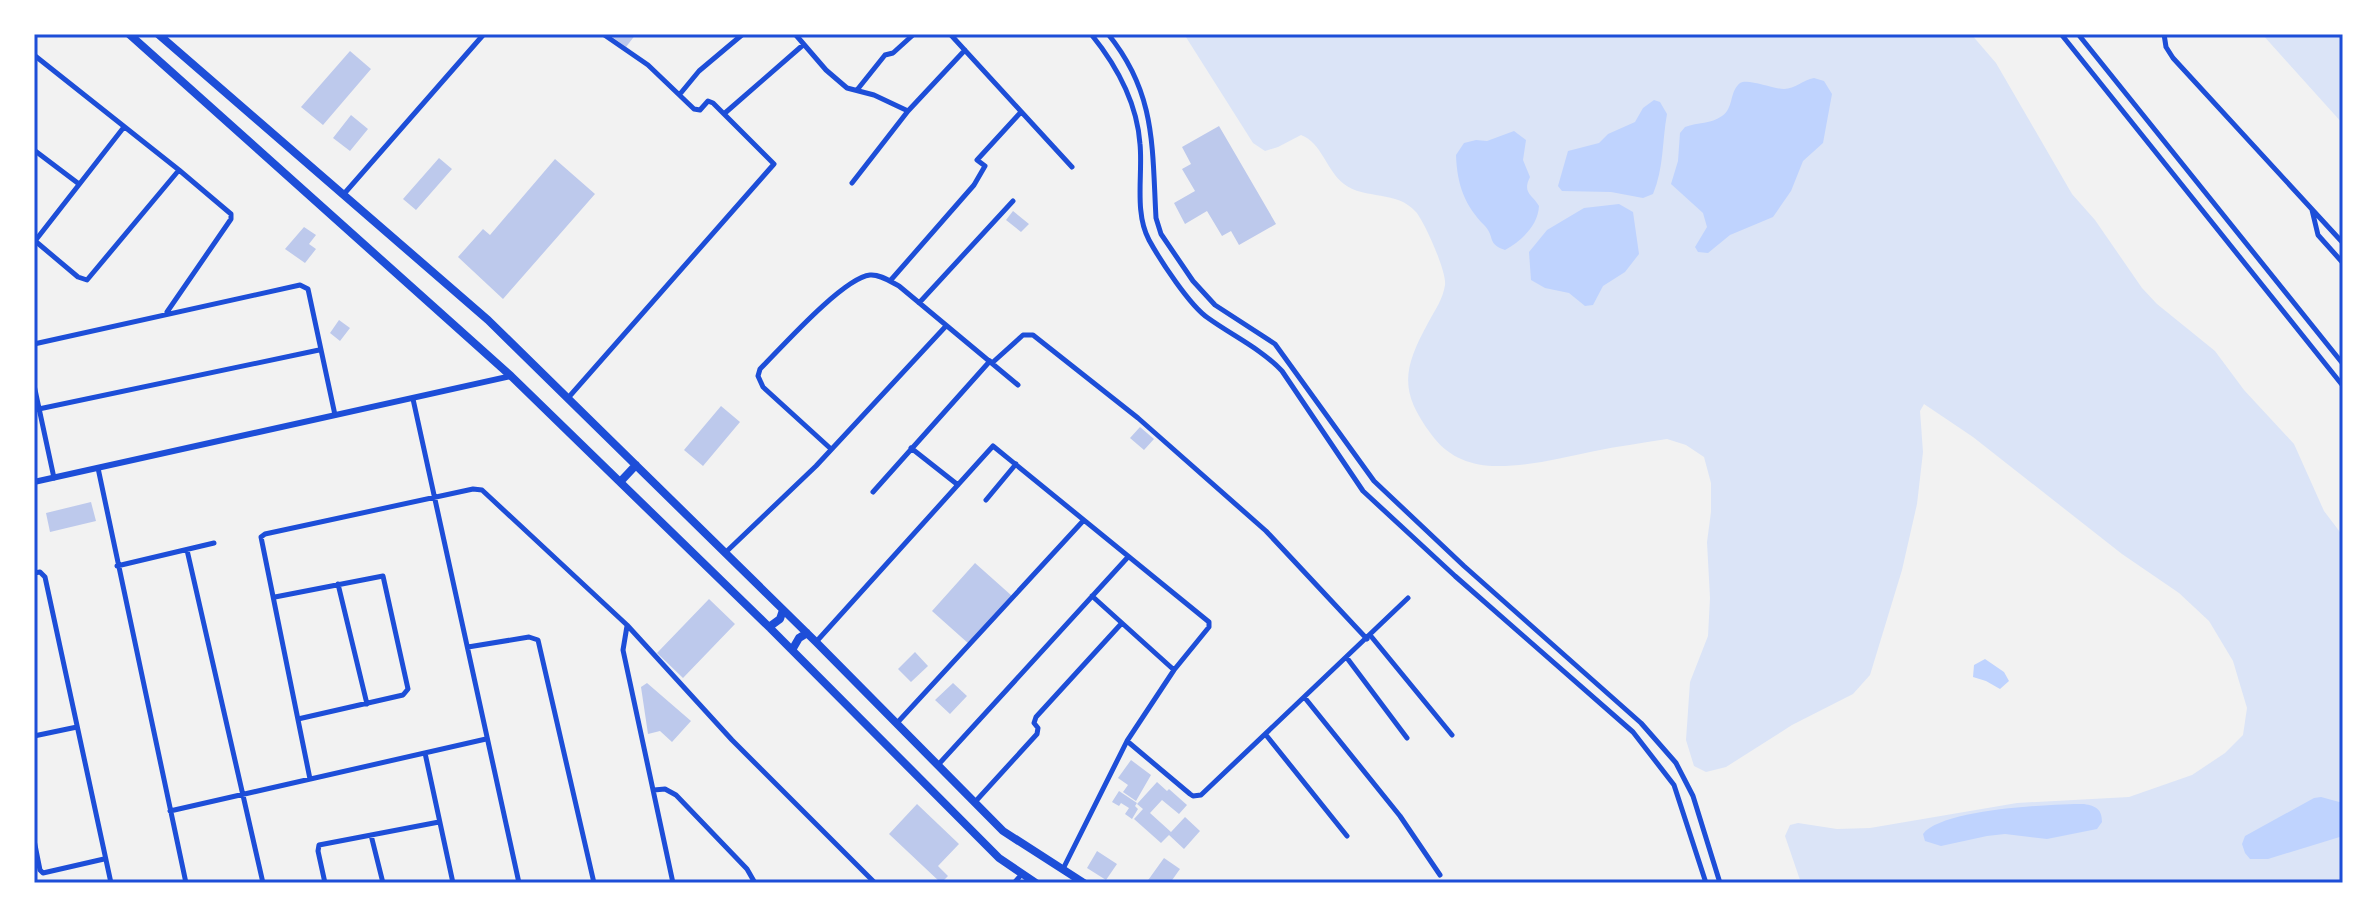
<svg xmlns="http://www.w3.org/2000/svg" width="2377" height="917" font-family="Quicksand,sans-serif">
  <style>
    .green { fill: #dbe4f7 }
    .water { fill: #bfd3fe }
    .building { fill: #bdc9ec }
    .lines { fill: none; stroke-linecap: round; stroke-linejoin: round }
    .minor { stroke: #1d4ed8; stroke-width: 5 }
    .tertiary { stroke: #1d4ed8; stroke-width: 6 }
    .primary { stroke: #1d4ed8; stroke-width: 8 }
    .neatline { fill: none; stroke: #1d4ed8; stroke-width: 3 }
  </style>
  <rect width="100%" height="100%" fill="#f2f2f2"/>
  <path class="green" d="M 1184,34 L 1971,34 L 1996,63 L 2072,194 L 2095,220 L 2142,288 L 2157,304 L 2215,351 L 2244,390 L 2294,444 L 2324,511 L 2343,536 L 2343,883 L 1801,883 L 1785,836 L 1790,825 L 1798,823 L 1837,829 L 1870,828 L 2017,803 L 2129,797 L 2192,775 L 2225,753 L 2243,735 L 2247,708 L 2233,661 L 2209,621 L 2179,593 L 2122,554 L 1973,437 L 1924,404 L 1920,411 L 1923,452 L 1917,504 L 1902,570 L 1870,675 L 1853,694 L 1792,725 L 1726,767 L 1706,772 L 1694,766 L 1686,740 L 1690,682 L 1708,636 L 1710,598 L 1707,542 L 1711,512 L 1711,483 L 1704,457 L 1686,445 L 1667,439 C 1643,443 1619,446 1595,451 C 1561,458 1527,467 1493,466 C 1467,465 1446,455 1431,434 C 1399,391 1403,369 1428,323 C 1435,310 1443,299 1445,285 C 1447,272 1425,223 1416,212 C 1397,190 1365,200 1344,184 C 1326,170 1322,143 1301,135 L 1278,147 L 1265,151 L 1253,143 Z
    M 2262,34 L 2343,34 L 2343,124 Z"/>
  <path class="water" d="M 1814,78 L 1824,81 L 1832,94 L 1823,143 L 1803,161 L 1791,191 L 1773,217 L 1730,235 L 1708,253 L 1698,252 L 1695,247 L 1707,227 L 1703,213 L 1671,184 L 1678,161 L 1680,133 L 1685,127 C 1698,122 1711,124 1722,116 C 1734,108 1729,92 1740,83 C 1748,78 1773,89 1784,89 C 1795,89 1803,80 1814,78 Z
    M 1654,100 L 1660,102 L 1667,114 C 1662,141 1664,168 1653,194 L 1643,198 L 1611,192 L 1562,191 L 1558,186 L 1568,151 L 1599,143 L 1608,134 L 1635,122 L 1643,108 Z
    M 1514,131 L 1526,140 L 1523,160 L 1530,177 C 1522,193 1532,194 1539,206 C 1538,226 1521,241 1505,250 C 1487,244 1495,237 1485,226 C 1465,206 1457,185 1456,155 L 1464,143 L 1476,140 L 1487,141 Z
    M 1619,204 L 1633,212 L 1639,254 L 1625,272 L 1603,286 L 1593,305 L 1585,306 L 1569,293 L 1545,288 L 1531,280 L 1529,252 L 1547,230 L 1584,208 Z
    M 1985,659 L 2004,672 L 2009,681 L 2000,689 L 1986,681 L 1973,677 L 1974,665 Z
    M 2321,797 L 2343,803 L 2343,836 L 2268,859 L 2250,859 L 2245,853 L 2242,844 L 2245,836 L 2314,798 Z
    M 2084,804 C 2096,806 2102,809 2102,822 L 2097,829 L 2047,839 L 2005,834 L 1987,836 L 1941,846 L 1925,841 L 1923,834 C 1942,809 2051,804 2084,804 Z"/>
  <path class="building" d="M 613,34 L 636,34 L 626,47 L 611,36 Z
    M 350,51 L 371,69 L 323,125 L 301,107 Z
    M 351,115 L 368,129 L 350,151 L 333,138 Z
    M 1219,126 L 1276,224 L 1239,245 L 1231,231 L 1222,236 L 1207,211 L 1185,224 L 1174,203 L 1195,191 L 1182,169 L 1191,164 L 1182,147 Z
    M 439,158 L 452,169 L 416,210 L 403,199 Z
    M 555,159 L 595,194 L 503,299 L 458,257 L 483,229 L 490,235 Z
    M 1013,211 L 1029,224 L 1021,232 L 1006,220 Z
    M 304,227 L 316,235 L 309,244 L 316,249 L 305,263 L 285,249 Z
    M 339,320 L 350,328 L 340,341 L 330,333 Z
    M 721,406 L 740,422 L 703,466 L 684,450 Z
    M 1140,427 L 1154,439 L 1144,450 L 1130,438 Z
    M 91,502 L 96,521 L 50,532 L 46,513 Z
    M 975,563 L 1012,596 L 969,644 L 932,611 Z
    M 709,599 L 735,624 L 683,678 L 657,653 Z
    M 915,652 L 928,666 L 911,682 L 898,669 Z
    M 647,683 L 691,721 L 672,742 L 660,731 L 648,734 L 641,687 Z
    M 953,683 L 967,696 L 950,714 L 935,700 Z
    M 1131,760 L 1151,775 L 1136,801 L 1123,792 L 1128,785 L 1118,778 Z
    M 1157,782 L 1167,791 L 1169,789 L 1187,805 L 1179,814 L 1162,800 L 1150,813 L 1171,832 L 1185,817 L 1200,831 L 1184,849 L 1169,835 L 1161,843 L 1134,819 L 1143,809 L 1137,804 Z
    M 1119,791 L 1137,803 L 1135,806 L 1138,809 L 1132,819 L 1125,814 L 1129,808 L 1121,803 L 1119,806 L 1112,802 Z
    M 917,804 L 959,844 L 938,866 L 948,876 L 941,883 L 889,834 Z
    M 1097,851 L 1117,864 L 1106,880 L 1087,868 Z
    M 1164,858 L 1180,869 L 1170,883 L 1146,883 Z"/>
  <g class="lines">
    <path class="minor" d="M 795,34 L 826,70 L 847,88 L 874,95 L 908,111
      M 950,34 L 1072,167
      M 1091,34 C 1117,66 1137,102 1140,144 C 1143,174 1134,212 1149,240 C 1160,260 1190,306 1208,318 C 1233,336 1260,348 1282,371 L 1363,491 L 1455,576 L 1633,732 L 1674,785 L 1706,883
      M 1108,34 C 1156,93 1152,146 1156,218 L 1161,234 L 1193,281 L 1215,305 L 1275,344 L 1374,481 L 1464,566 L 1641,723 L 1676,763 L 1693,796 L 1720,883
      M 2061,34 L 2343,386
      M 2078,34 L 2343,364
      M 2164,34 L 2166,47 L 2173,58 L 2343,243
      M 34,55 L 179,170 L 231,214 L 231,219 L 167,312
      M 857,90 L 885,55 L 893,53 L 914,34
      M 680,94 L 699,71 L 743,34
      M 725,113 L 803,45
      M 34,150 L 79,184
      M 852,183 L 908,111 L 965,50
      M 343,195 L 484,34
      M 2312,210 L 2318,235 L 2343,263
      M 34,240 L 78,277 L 87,280 L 179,170
      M 35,241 L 124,127
      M 890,281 L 974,185 L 985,166 L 977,160 L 1021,112
      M 919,303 L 1013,201
      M 34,344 L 300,285 L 308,289 L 335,415
      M 992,363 L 1023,335 L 1033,335 L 1138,418 L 1266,531 L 1367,639
      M 34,385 L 54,478
      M 568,398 L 774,164 L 713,103 L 708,101 L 700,110 L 694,109 L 648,65 L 603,34
      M 413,399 L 519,883
      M 34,410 L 319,350
      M 911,448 L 958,485
      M 831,449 L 763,387 L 758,376 L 760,369 C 781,348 843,278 870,275 C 880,274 891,282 899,286 L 1018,385
      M 98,468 L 186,883
      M 873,492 L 990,361
      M 986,500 L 1016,464
      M 187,550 L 263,883
      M 726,552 L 816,466 L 946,326
      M 117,566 L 214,543
      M 34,573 L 40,572 L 45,577 L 111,883
      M 338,584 L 367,704
      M 1092,596 L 1174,670
      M 275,597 L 383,576 L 408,689 L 403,695 L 298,719
      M 627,626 L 623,650 L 673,883
      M 1370,635 L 1452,735
      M 816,642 L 993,446 L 1209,622 L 1209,627 L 1174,670 L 1127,741 L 1063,869
      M 468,647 L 529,637 L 538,640 L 594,883
      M 1347,658 L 1407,738
      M 1305,698 L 1400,816 L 1440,875
      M 897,723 L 1083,521
      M 1266,735 L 1347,836
      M 34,736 L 77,727
      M 1127,741 L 1190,794 L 1193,796 L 1201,795 L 1408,598
      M 425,753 L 453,883
      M 938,765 L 1128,557
      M 310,779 L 261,537 L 265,534 L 473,489 L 482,490 L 627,625 L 732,740 L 875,883
      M 654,790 L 665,789 L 676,795 L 747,869 L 755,883
      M 975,802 L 1037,734 L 1038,728 L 1034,723 L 1036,717 L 1121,624
      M 170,811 L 486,739
      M 371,835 L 383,883
      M 34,840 L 40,870 L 43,873 L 104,859
      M 325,883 L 318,851 L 319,845 L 439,822
      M 1014,883 L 1022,874"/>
    <path class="tertiary" d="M 34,482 L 511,376"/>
    <path class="primary" d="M 129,34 L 511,376 L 769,627 L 999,858 L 1036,883
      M 158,34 L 488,320 L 816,642 L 1003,831 L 1084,883
      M 621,481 L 636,465
      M 769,627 L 780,619 L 783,610
      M 792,650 L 799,638 L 807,633"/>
  </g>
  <rect width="2377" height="917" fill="none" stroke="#ffffff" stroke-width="72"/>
  <rect x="36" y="36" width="2305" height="845" class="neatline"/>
</svg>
